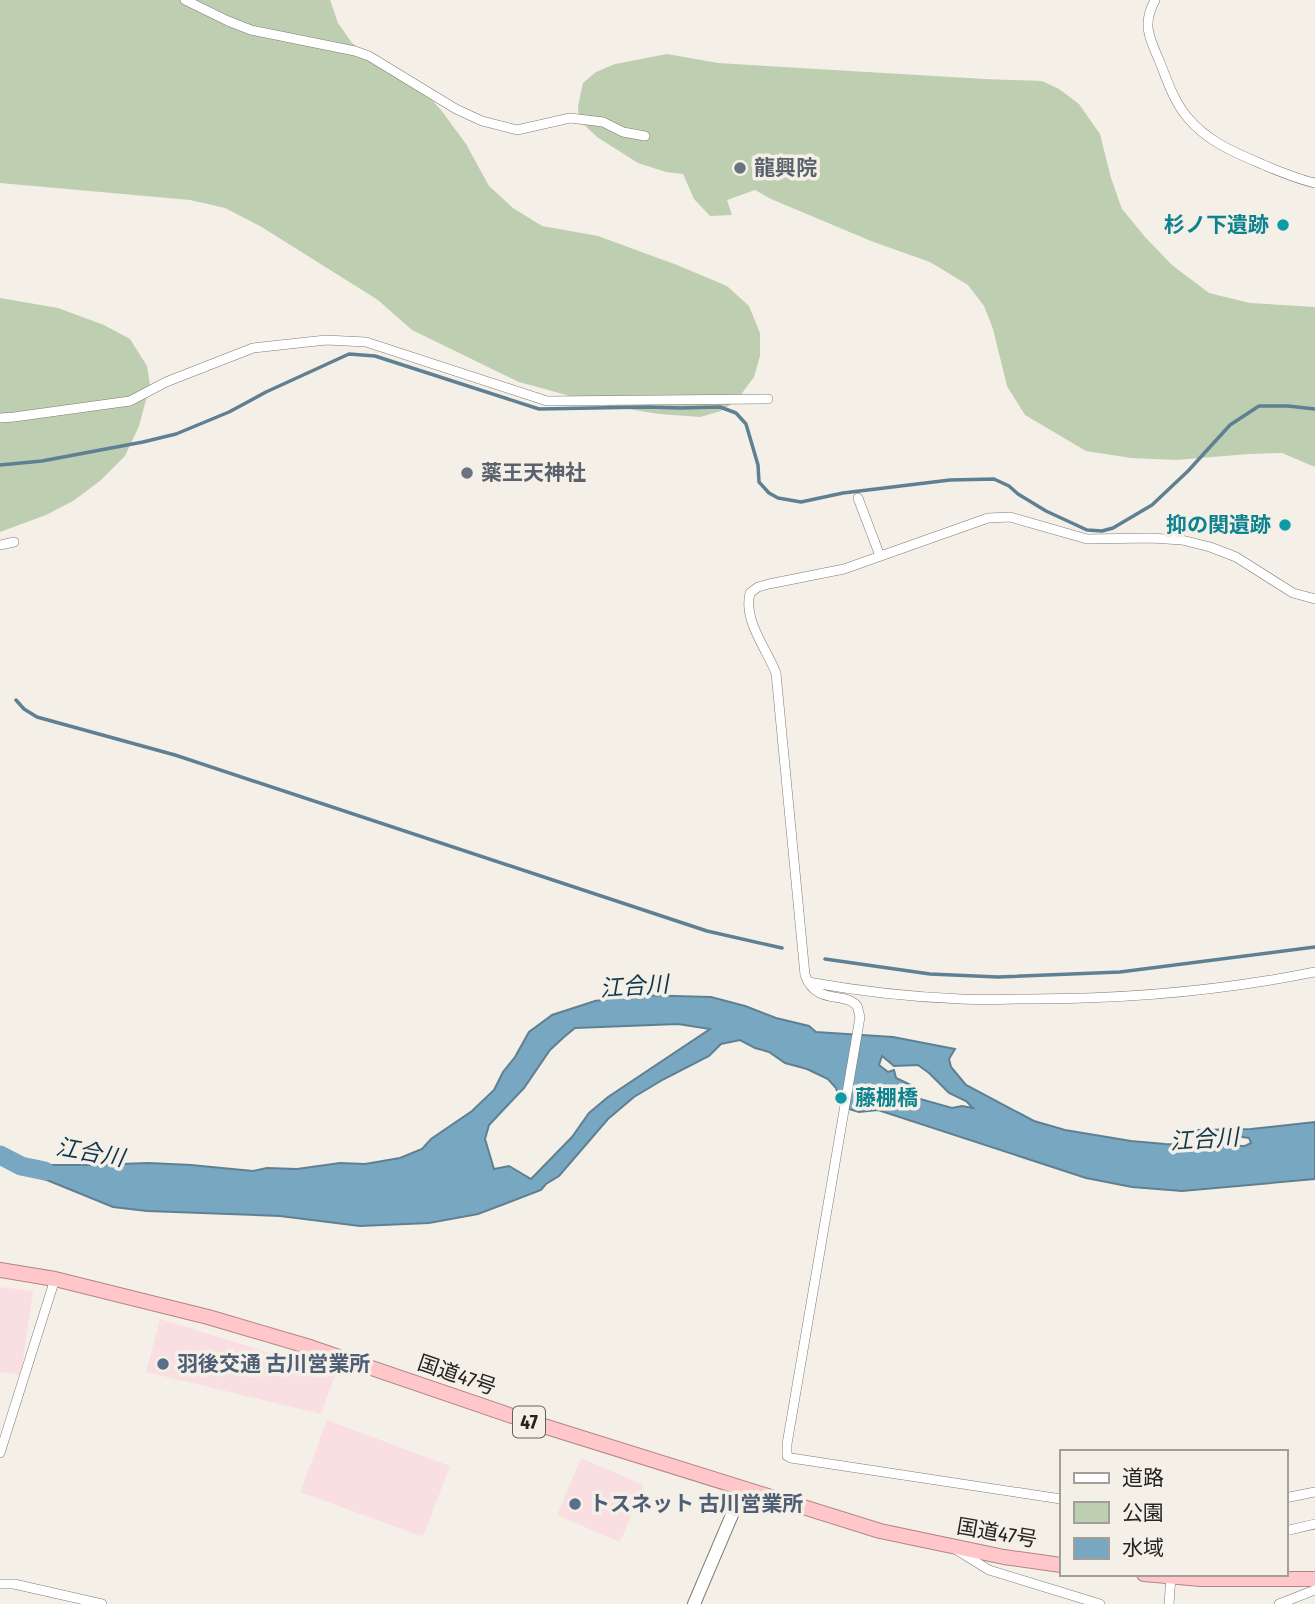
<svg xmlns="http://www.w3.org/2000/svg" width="1315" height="1604" font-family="'Fira Sans Condensed','Noto Sans JP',sans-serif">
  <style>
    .commercial { fill: #fadfe2 }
    .green { fill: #beceb1 }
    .water { fill: #78a7c2; stroke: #5f8092; stroke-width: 2; fill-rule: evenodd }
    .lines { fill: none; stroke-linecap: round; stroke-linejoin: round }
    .stream { stroke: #5f8092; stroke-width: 3.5 }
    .river { stroke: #78a7c2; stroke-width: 19 }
    .minor-casing { stroke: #7f7b73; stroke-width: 10 }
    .secondary-casing { stroke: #7f7b73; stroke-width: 14 }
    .trunk-casing { stroke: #b38586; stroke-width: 16 }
    .minor { stroke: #fff; stroke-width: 9 }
    .secondary { stroke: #fff; stroke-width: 12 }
    .trunk { stroke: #ffc7ca; stroke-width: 14 }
    .worship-dot { fill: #6b7280; stroke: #f4f0e8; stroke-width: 2.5 }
    .culture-dot { fill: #0f9aa8; stroke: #f4f0e8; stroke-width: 2.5 }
    .service-dot { fill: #5c6f8a; stroke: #f4f0e8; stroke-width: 2.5 }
    .labels { text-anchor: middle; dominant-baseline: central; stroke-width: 7; stroke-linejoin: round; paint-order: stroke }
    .shield { fill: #f4f0e8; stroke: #64615d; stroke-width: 2 }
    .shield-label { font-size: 19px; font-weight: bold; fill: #262421 }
    .worship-label { font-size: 21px; font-weight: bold; fill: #5b616d; stroke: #f4f0e8; text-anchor: start }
    .culture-label { font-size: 21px; font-weight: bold; fill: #0d838f; stroke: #f4f0e8; text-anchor: end }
    .service-label { font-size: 21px; font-weight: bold; fill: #4e5e75; stroke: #f4f0e8; text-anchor: start }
    .street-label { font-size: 21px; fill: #262421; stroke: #f4f0e8 }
    .water-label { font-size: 23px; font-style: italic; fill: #0f374b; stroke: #f4f0e8 }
  </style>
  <rect width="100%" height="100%" fill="#f4f0e8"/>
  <path class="commercial" d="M 0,1287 L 33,1291 L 21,1375 L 0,1372 Z
    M 160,1319 L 336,1373 L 321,1414 L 146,1372 Z
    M 327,1420 L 450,1466 L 423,1537 L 300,1492 Z
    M 581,1458 L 644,1485 L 620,1542 L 557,1515 Z"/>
  <path class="green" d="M 0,0 L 330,0 L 338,23 L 352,43 L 372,58 L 395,67 L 420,87 L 441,110 L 466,144 L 489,186 L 513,208 L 542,226 L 598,236 L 677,265 L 727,286 L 749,306 L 760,333 L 760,356 L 754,377 L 737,400 L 721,411 L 700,417 L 659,414 L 603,405 L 519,382 L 412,330 L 378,300 L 260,226 L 225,208 L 190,200 L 0,183 Z
    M 667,54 L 718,63 L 985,79 L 1042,81 L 1059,89 L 1079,104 L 1100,134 L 1111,178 L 1122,209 L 1145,237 L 1172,265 L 1209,293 L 1250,303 L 1315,307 L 1315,467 L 1282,453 L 1249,454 L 1176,460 L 1131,458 L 1086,451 L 1025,415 L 1007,386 L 993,329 L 984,306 L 968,285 L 930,262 L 871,241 L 771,199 L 755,190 L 727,200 L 732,215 L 710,216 L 694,199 L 683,174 L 666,172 L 638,163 L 597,137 L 579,120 L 578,106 L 583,83 L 596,72 L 615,64 Z
    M 0,298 L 58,308 L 104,325 L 130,339 L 147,366 L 150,385 L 139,426 L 125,456 L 100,481 L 73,501 L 46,515 L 0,532 Z"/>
  <path class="water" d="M 637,995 L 711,997 L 745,1006 L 776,1018 L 809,1026 L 816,1032 L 893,1037 L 955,1049 L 949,1059 L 951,1067 L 966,1085 L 1034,1121 L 1065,1130 L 1131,1141 L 1165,1144 L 1245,1146 L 1251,1143 L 1249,1138 L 1194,1130 L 1251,1129 L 1315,1122 L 1315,1179 L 1182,1191 L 1132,1187 L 1086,1178 L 878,1110 L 859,1112 L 842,1107 L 836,1088 L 828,1079 L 807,1069 L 785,1063 L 769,1052 L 755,1048 L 740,1040 L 721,1044 L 709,1056 L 664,1079 L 634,1097 L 608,1119 L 559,1176 L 546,1184 L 541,1190 L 478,1214 L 429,1223 L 360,1226 L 280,1216 L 147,1211 L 113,1207 L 10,1165 L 90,1165 L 149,1163 L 191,1165 L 253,1171 L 267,1168 L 297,1169 L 340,1163 L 365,1164 L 400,1158 L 422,1149 L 431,1139 L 472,1111 L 494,1090 L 503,1072 L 515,1057 L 529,1032 L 552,1015 L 595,1001 ZM 678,1024 L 710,1029 L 608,1097 L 589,1113 L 572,1137 L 531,1179 L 509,1166 L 494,1169 L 485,1139 L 489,1125 L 524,1088 L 550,1050 L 564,1037 L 575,1028 ZM 882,1056 L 894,1066 L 918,1065 L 929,1073 L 949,1093 L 966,1101 L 973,1108 L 962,1106 L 952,1108 L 913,1097 L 911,1091 L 913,1086 L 896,1078 L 894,1070 L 888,1072 L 879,1065 Z"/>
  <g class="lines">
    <path class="stream" d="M 0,465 L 42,461 L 143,442 L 176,434 L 229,412 L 266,392 L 349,354 L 375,356 L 539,409 L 647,407 L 680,408 L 720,407 L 736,413 L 746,424 L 758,465 L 759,482 L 769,493 L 778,498 L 801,502 L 843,493 L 950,480 L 994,479 L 1009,486 L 1018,494 L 1046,511 L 1087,530 L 1102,531 L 1113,528 L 1152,505 L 1188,471 L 1230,425 L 1259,406 L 1288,406 L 1315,409
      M 16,700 L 24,709 L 37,717 L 175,755 L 707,931 L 782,948
      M 825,959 L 930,974 L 998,977 L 1120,972 L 1315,947"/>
    <path class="river" d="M 0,1155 L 21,1166 L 45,1171"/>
    <defs>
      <path id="minor" d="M 185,0 L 228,21 L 251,30 L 355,51 L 369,56 L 456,109 L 482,121 L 517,130 L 570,118 L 603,122 L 623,132 L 645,136
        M 1155,0 C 1142,24 1149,37 1159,60 C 1167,80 1174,102 1188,118 C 1208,142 1236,153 1264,165 C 1281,172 1297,179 1315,183
        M 0,418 L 14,417 L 130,401 L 166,382 L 253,348 L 326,340 L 366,342 L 547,401 L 768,399
        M 858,498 L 880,556
        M 0,545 L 14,542
        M 808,982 C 858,991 910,997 961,999 C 984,1000 1007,999 1030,999 C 1125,999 1221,991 1315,972
        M 0,1453 L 55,1279
        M 1285,1498 L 1315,1492
        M 1061,1499 L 791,1458 L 787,1456 L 787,1444 L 860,1017 C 859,1014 858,1008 857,1006 C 846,991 816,1006 805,975 L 776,673 C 766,648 743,620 750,593 L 758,587 L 769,584 L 844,569 L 988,518 L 1010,517 L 1087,539 L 1150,538 L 1182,540 L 1210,547 L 1236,557 L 1293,593 L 1315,599
        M 1285,1531 L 1315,1524
        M 955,1549 L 989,1570 L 1100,1604
        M 0,1584 L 14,1584 L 102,1604
        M 1169,1604 L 1171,1576
        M 1279,1604 L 1315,1590"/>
      <path id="secondary" d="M 694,1604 L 743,1489"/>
      <path id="trunk" d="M 0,1270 L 55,1279 L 208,1317 L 310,1347 L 518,1418 L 880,1531 L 1004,1557 L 1061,1565
        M 1144,1574 L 1201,1579 L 1315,1579"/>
    </defs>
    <use href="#minor" class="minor-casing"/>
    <use href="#secondary" class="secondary-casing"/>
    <use href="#trunk" class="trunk-casing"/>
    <use href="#minor" class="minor"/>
    <use href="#secondary" class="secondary"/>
    <use href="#trunk" class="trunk"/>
  </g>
  <g class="worship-dot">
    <circle cx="740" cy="168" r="7"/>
    <circle cx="467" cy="473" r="7"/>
  </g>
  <g class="culture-dot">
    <circle cx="1283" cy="225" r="7"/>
    <circle cx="1285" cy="525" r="7"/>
    <circle cx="841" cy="1098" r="7"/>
  </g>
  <g class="service-dot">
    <circle cx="163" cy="1364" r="7"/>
    <circle cx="575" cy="1504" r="7"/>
  </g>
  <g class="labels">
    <rect class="shield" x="513" y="1406.5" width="32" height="31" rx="5"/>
    <g class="shield-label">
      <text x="529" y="1422">47</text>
    </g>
    <g class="worship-label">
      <text x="754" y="168">龍興院</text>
      <text x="481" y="473">薬王天神社</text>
    </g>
    <g class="culture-label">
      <text x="1269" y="225">杉ノ下遺跡</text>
      <text x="1271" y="525">抑の関遺跡</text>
      <text x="855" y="1098" text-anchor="start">藤棚橋</text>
    </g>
    <g class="service-label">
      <text x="177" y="1364">羽後交通 古川営業所</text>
      <text x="589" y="1504">トスネット 古川営業所</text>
    </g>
    <g class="street-label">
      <text transform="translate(457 1375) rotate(19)">国道47号</text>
      <text transform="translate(997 1533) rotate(10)">国道47号</text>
    </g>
    <g class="water-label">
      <text transform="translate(634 986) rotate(-4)">江合川</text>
      <text transform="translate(1204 1139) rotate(-4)">江合川</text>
      <text transform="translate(90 1152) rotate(10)">江合川</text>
    </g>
  </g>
  <rect x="1060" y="1450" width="228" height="126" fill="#f4f0e8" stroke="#a29e98" stroke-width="2"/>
  <rect x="1074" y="1473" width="35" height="10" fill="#ffffff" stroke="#a29e98" stroke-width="2"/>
  <text x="1122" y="1485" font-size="21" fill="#262421">道路</text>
  <rect x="1074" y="1502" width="35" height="21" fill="#beceb1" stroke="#a29e98" stroke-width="2"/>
  <text x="1122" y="1520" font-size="21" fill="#262421">公園</text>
  <rect x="1074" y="1538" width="35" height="21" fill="#78a7c2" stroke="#a29e98" stroke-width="2"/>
  <text x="1122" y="1555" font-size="21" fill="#262421">水域</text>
</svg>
